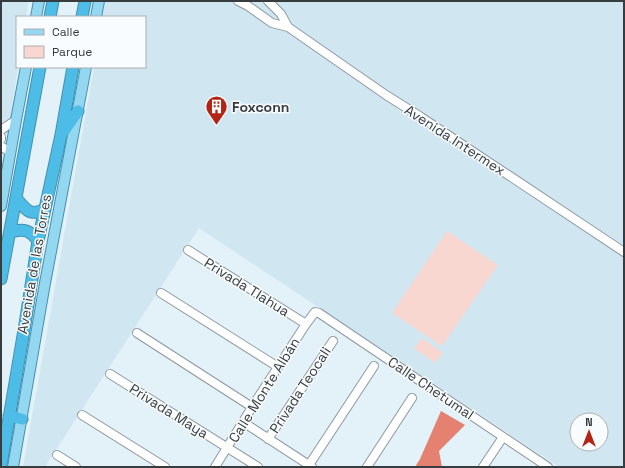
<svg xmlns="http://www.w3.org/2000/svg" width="625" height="468" font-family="'Space Grotesk',sans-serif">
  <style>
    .built { fill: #d0e7f1; fill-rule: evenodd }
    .green { fill: #f8d7d1 }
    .water { fill: #e48171 }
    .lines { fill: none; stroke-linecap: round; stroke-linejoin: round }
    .minor-casing { stroke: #8c99a0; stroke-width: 10 }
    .major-casing { stroke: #4590ad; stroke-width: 12 }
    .highway-casing { stroke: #4590ad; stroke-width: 13 }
    .minor { stroke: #fff; stroke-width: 8 }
    .major { stroke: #94d7f1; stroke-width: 10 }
    .highway { stroke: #4dbde8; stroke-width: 11 }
    .labels { text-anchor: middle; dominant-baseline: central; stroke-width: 3; stroke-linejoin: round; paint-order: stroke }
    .poi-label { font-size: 14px; font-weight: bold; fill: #373c3f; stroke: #f9fcfe; text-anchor: start }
    .street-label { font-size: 14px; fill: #373c3f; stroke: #f9fcfe }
  </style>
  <rect width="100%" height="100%" fill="#e3f1f8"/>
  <path class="built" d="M 1,1 L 29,1 L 26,17 L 17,17 L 17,67 L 18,67 L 8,134 L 1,132 Z
    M 105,1 L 624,1 L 624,467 L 559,467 L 199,228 L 45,467 L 23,467 L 94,67 L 145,67 L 145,17 L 102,17 ZM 577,420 L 601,420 L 601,444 L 577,444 Z"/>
  <path class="green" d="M 447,231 L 498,265 L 442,346 L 392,313 Z
    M 422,338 L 443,353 L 435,363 L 414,348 Z"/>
  <path class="water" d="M 441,411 L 465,425 L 439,451 L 442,467 L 415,467 L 420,459 Z"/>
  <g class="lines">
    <defs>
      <path id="minor" d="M 238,1 L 248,6 L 272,23 L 288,27 L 386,95 L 421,117 L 624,252
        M 268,1 L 281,14 L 288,27
        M 1,130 L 16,120
        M 1,137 L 1,139
        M 1,146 L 11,153
        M 188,250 L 306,324
        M 161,293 L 278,367
        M 137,333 L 252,407
        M 110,374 L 258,467
        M 82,415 L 165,467
        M 243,422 L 312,467
        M 268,439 L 333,341
        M 57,455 L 76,467
        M 309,465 L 374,366
        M 215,467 L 252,407 L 306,324 L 315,312 L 319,313 L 548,467
        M 367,467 L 412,398
        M 483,467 L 503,437"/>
      <path id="major" d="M 36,17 L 39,1
        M 96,17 L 99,1
        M 1,206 L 16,120 L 26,67
        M 13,467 L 45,283 L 86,67"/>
      <path id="highway" d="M 50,17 L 53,1
        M 82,17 L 85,1
        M 64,131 L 78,111
        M 16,198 C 26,210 30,217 45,209
        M 10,232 C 24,228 30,230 38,241
        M 1,279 L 40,67
        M 9,416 L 22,419
        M 1,465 L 25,324 L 38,241 L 61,135 L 73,67"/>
    </defs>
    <use href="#minor" class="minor-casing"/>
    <use href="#major" class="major-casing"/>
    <use href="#highway" class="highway-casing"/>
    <use href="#minor" class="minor"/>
    <use href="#major" class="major"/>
    <use href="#highway" class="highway"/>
  </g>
  <defs>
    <symbol id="building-pin" viewBox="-11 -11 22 30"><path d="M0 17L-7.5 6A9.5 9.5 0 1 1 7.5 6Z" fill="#b22413" stroke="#f9fcfe"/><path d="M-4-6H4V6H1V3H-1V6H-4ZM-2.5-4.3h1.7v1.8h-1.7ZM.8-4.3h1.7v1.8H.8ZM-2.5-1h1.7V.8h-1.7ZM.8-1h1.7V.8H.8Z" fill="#fff"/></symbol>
  </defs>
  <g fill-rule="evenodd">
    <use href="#building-pin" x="204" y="94" width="25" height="34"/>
  </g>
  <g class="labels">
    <g class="poi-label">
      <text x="232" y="107">Foxconn</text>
    </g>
    <g class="street-label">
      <text transform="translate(455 140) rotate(33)">Avenida Intermex</text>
      <text transform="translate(34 264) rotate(-80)">Avenida de las Torres</text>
      <text transform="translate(247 287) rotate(32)">Privada Tlahua</text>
      <text transform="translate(431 388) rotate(34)">Calle Chetumal</text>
      <text transform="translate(264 390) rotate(-58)">Calle Monte Albán</text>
      <text transform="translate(300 390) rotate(-57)">Privada Teocali</text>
      <text transform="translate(169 411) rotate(32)">Privada Maya</text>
    </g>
  </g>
  <rect width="625" height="468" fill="none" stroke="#373c3f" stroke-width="4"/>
  <rect x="16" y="16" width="130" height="52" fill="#f9fcfe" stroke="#abafb2"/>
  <rect x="24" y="29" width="20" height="6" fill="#94d7f1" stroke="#abafb2"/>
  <text x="52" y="36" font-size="12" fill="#373c3f">Calle</text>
  <rect x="24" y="46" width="20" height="12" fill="#f8d7d1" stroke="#abafb2"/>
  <text x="52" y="56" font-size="12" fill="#373c3f">Parque</text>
  <g transform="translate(589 432)"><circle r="19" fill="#f9fcfe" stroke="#abafb2"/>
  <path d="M0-3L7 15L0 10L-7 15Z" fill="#b22413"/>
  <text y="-6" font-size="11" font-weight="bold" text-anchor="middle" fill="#373c3f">N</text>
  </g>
</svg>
